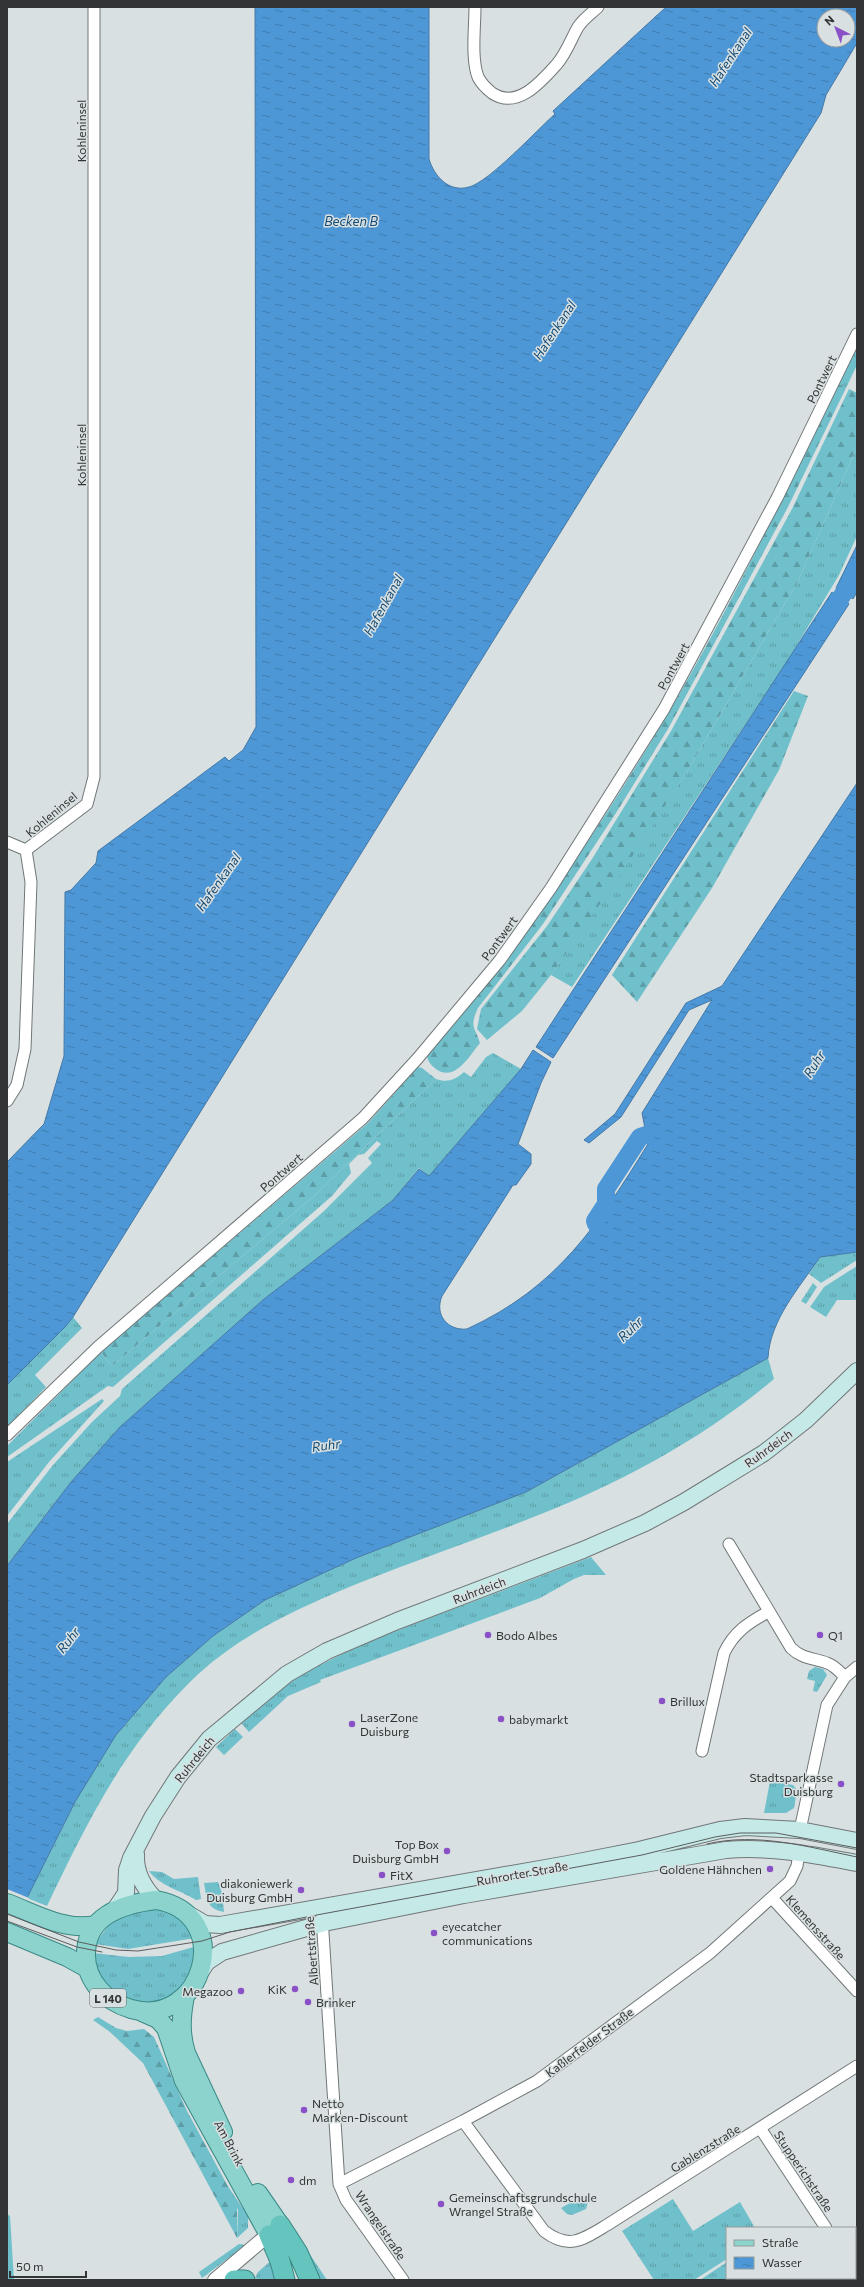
<svg xmlns="http://www.w3.org/2000/svg" width="864" height="2287" font-family="Commissioner,sans-serif">
  <style>
    .grass { fill: url(#grass-tufts) }
    .forest { fill: url(#forest-firs) }
    .water { fill: url(#water-ripples); stroke: #4579a6; fill-rule: evenodd }
    .pier { fill: #d9e0e1 }
    .lines { fill: none; stroke-linecap: round; stroke-linejoin: round }
    .river { stroke: #4d97d6; stroke-width: 18 }
    .minor-casing { stroke: #717778; stroke-width: 13 }
    .tertiary-casing { stroke: #717778; stroke-width: 16 }
    .secondary-casing { stroke: #717778; stroke-width: 18 }
    .primary-casing { stroke: #3a8884; stroke-width: 20 }
    .trunk-casing { stroke: #3a8884; stroke-width: 21 }
    .minor { stroke: #fff; stroke-width: 11 }
    .tertiary { stroke: #fff; stroke-width: 14 }
    .secondary { stroke: #c5e9e7; stroke-width: 16 }
    .primary { stroke: #8cd3ce; stroke-width: 18 }
    .trunk { stroke: #66c4be; stroke-width: 19 }
    .tram { stroke: #5a5d5e; stroke-width: 1 }
    .poi-dot { fill: #8a50c7; stroke: #d9e0e1; stroke-width: 1.5 }
    .labels { text-anchor: middle; dominant-baseline: central; stroke-width: 3; stroke-linejoin: round; paint-order: stroke }
    .shield { fill: #d9e0e1; stroke: #646869; stroke-width: 1 }
    .shield-label { font-size: 11px; font-weight: bold; fill: #323435 }
    .street-label { font-size: 12px; fill: #323435; stroke: #d9e0e1 }
    .poi-label { font-size: 12px; fill: #323435; stroke: #d9e0e1; text-anchor: start }
    .water-label { font-size: 13px; font-style: italic; fill: #134a73; stroke: #d9e0e1 }
  </style>
  <defs>
    <pattern id="grass-tufts" width="24" height="20" patternUnits="userSpaceOnUse"><rect width="24" height="20" fill="#70c0cc"/><path d="M3 7l-1-3M5 7V3M7 7l1-3M15 17l-1-3M17 17v-4M19 17l1-3" fill="none" stroke="#5d9da6"/></pattern>
    <pattern id="forest-firs" width="22" height="20" patternUnits="userSpaceOnUse"><rect width="22" height="20" fill="#70c0cc"/><path d="M5 1l3.5 6h-7zM16 11l3.5 6h-7z" fill="#5d9da6"/></pattern>
    <pattern id="water-ripples" width="26" height="14" patternUnits="userSpaceOnUse"><rect width="26" height="14" fill="#4d97d6"/><path d="M2 4q2-2 4 0t4 0M15 11q2-2 4 0t4 0" fill="none" stroke="#417cae"/></pattern>
  </defs>
  <rect width="100%" height="100%" fill="#d9e0e1"/>
  <path class="grass" d="M 857,345 L 857,365 L 846,388 L 839,384 Z
    M 857,447 L 857,536 L 839,575 L 788,660 L 572,987 L 551,975 L 685,775 L 798,581 Z
    M 493,1053 L 521,1069 L 429,1176 L 419,1168 L 392,1201 L 264,1299 L 120,1427 L 71,1482 L 7,1566 L 7,1524 L 53,1465 L 92,1422 L 120,1396 L 122,1389 L 324,1211 L 372,1163 L 368,1158 L 381,1144 L 377,1141 L 364,1154 L 358,1155 L 349,1164 L 351,1173 L 332,1196 L 113,1387 L 108,1386 L 7,1457 L 7,1446 L 101,1352 L 112,1366 L 315,1195 L 436,1079 C 447,1083 455,1080 464,1072 L 471,1077 L 486,1057 Z
    M 857,1252 L 857,1260 L 821,1283 L 809,1274 L 820,1257 Z
    M 857,1266 L 857,1300 L 837,1300 L 826,1317 L 810,1307 L 824,1287 Z
    M 813,1283 L 817,1287 L 806,1304 L 801,1301 Z
    M 73,1317 L 82,1328 L 35,1375 L 46,1387 L 7,1427 L 7,1385 L 66,1326 Z
    M 768,1358 L 774,1379 C 704,1438 621,1483 536,1516 C 469,1543 401,1565 335,1593 C 282,1616 231,1641 189,1683 C 122,1750 87,1823 47,1906 L 27,1898 L 75,1802 L 116,1735 L 166,1677 L 213,1636 L 265,1600 L 356,1558 L 526,1492 Z
    M 102,1399 L 104,1401 L 49,1462 L 7,1516 L 7,1462 Z
    M 591,1557 L 606,1575 L 584,1575 L 574,1579 L 540,1598 L 320,1680 L 321,1682 L 288,1696 L 249,1732 L 241,1723 L 268,1701 L 266,1699 C 318,1660 380,1637 440,1614 C 491,1595 541,1576 591,1557 Z
    M 815,1667 L 823,1669 L 827,1675 L 817,1692 L 813,1691 L 815,1681 L 807,1679 L 809,1671 Z
    M 235,1729 L 243,1737 L 224,1755 L 216,1747 Z
    M 770,1781 L 793,1785 L 797,1790 L 794,1808 L 786,1813 L 764,1813 Z
    M 149,1871 L 162,1872 L 174,1879 L 198,1877 L 201,1899 L 196,1900 C 180,1890 160,1886 149,1871 Z
    M 218,1882 L 222,1893 L 224,1912 C 206,1909 207,1898 204,1883 Z
    M 144,1907 L 176,1912 L 195,1938 L 128,1949 L 95,1944 L 110,1923 Z
    M 197,1946 L 197,1953 L 183,1987 L 161,2002 L 130,2004 L 97,1978 L 93,1953 L 129,1957 L 162,1956 Z
    M 227,2185 L 248,2216 L 248,2228 L 237,2238 L 238,2210 Z
    M 579,2198 L 588,2202 L 586,2209 L 572,2215 L 567,2214 L 561,2208 Z
    M 673,2199 L 693,2231 L 740,2202 L 755,2228 L 727,2228 L 727,2259 L 694,2280 L 654,2280 L 622,2231 Z
    M 295,2232 L 327,2280 L 319,2280 Z
    M 239,2244 L 246,2245 L 202,2278 L 199,2272 Z
    M 273,2259 L 278,2280 L 260,2280 L 255,2278 L 258,2272 Z
    M 727,2262 L 727,2278 L 789,2278 L 790,2280 L 700,2280 Z"/>
  <path class="forest" d="M 839,384 L 846,388 L 788,507 L 668,729 L 616,813 L 543,924 L 478,1008 C 469,1028 475,1026 480,1043 C 470,1055 455,1083 436,1069 C 432,1066 428,1062 427,1056 C 518,949 597,833 669,712 C 731,606 784,494 839,384 Z
    M 849,389 L 857,393 L 857,447 L 798,581 L 685,775 L 624,869 L 551,975 L 522,1011 L 487,1040 L 477,1029 L 481,1009 L 547,926 L 592,859 L 671,731 L 792,509 Z
    M 794,691 L 808,696 L 779,770 L 712,888 L 637,1002 L 612,975 Z
    M 418,1067 L 422,1068 L 436,1079 L 315,1195 L 112,1366 L 101,1352 L 368,1123 Z
    M 98,2017 L 116,2028 L 127,2031 L 144,2029 L 154,2037 L 187,2111 L 237,2203 L 237,2238 L 143,2063 L 110,2032 L 93,2020 Z
    M 7,2214 L 10,2216 L 14,2280 L 8,2280 Z"/>
  <path class="water" d="M 255,7 L 429,7 L 429,159 C 434,176 449,193 469,187 C 489,182 537,130 555,114 L 553,111 L 666,7 L 857,7 L 857,43 L 826,95 L 821,113 L 73,1317 L 66,1326 L 7,1385 L 7,1162 L 44,1124 L 64,1056 L 65,892 L 71,890 L 96,863 L 98,851 L 225,757 L 229,761 L 243,750 L 256,727 ZM 824,16 L 848,16 L 848,40 L 824,40 Z
    M 857,545 L 857,592 L 853,599 L 836,588 Z
    M 832,592 L 849,604 L 553,1058 L 536,1047 Z
    M 857,783 L 857,1252 L 820,1257 C 799,1288 770,1320 768,1358 L 526,1492 L 356,1558 L 265,1600 L 213,1636 L 166,1677 L 116,1735 L 75,1802 L 27,1898 L 7,1933 L 7,1566 L 71,1482 L 120,1427 L 264,1299 L 392,1201 L 419,1169 L 429,1176 L 521,1069 L 533,1050 L 551,1062 L 541,1083 L 518,1144 L 531,1154 L 531,1164 L 516,1185 L 513,1185 L 442,1296 C 434,1315 448,1331 467,1329 C 558,1287 597,1226 648,1144 L 642,1113 L 712,1000 L 689,1010 L 621,1117 L 589,1143 L 584,1140 L 615,1114 L 686,1003 L 722,986 Z"/>
  <path class="pier" d="M 7,1889 L 29,1898 L 7,1935 Z"/>
  <g class="lines">
    <path class="river" d="M 828,619 L 857,571
      M 596,1224 L 595,1221 L 606,1204 L 606,1189 L 640,1137 L 646,1135"/>
    <defs>
      <path id="minor" d="M 475,7 C 475,27 471,59 478,77 C 481,83 487,89 492,93 C 517,110 541,82 557,64 C 567,52 571,39 578,27 C 583,19 592,13 598,7
        M 7,842 L 26,850
        M 26,850 L 87,804 L 94,777 L 94,7
        M 7,1101 L 17,1085 L 25,1049 L 31,882 L 26,850
        M 7,1435 L 98,1347 L 363,1118 L 418,1058 L 500,960 L 551,888 L 664,709 L 777,498 L 857,334
        M 729,1544 L 791,1648 C 802,1659 814,1658 827,1663 C 834,1665 840,1672 845,1677
        M 702,1751 L 724,1653 C 734,1632 748,1623 768,1612
        M 800,1830 L 827,1705 L 845,1677 L 857,1667
        M 772,1898 L 857,1991
        M 322,1917 L 339,2184 L 346,2200 L 403,2280
        M 463,2121 L 544,2231 C 569,2250 582,2240 607,2225 L 857,2066
        M 760,2128 L 826,2228
        M 339,2184 L 463,2121 L 537,2081 L 710,1953 L 790,1881 L 797,1866 L 799,1853
        M 855,2272 L 857,2275"/>
      <path id="tertiary" d="M 215,2280 L 275,2229"/>
      <path id="secondary" d="M 136,1854 C 135,1873 143,1887 156,1900
        M 114,1911 L 126,1893 L 127,1870 L 131,1858 L 153,1816 L 178,1777 L 209,1739 L 287,1674 L 327,1651 L 397,1621 L 583,1550 L 645,1523 L 684,1502 L 764,1453 L 806,1420 L 857,1371
        M 188,1914 L 205,1924 L 220,1925 L 568,1864 L 639,1850 L 720,1830 L 745,1827 L 800,1830 L 857,1841
        M 201,1971 L 207,1962 L 222,1952 L 324,1923 L 464,1895 L 726,1850 C 769,1846 814,1855 857,1863"/>
      <path id="primary" d="M 156,1900 C 237,1914 203,2029 131,2009 C 118,2005 108,2000 99,1989 C 80,1967 81,1932 107,1915 C 121,1906 139,1902 156,1900 Z
        M 7,1903 C 36,1914 64,1931 95,1925
        M 7,1932 L 67,1957 L 87,1968
        M 185,1996 C 181,2017 180,2033 186,2053 L 223,2132
        M 142,2012 L 158,2019 L 166,2028 L 184,2081 L 269,2235
        M 258,2193 L 280,2225"/>
      <path id="trunk" d="M 280,2225 L 298,2253 L 310,2280
        M 269,2235 L 280,2261 L 285,2280
        M 234,2280 L 245,2280"/>
    </defs>
    <use href="#minor" class="minor-casing"/>
    <use href="#tertiary" class="tertiary-casing"/>
    <use href="#secondary" class="secondary-casing"/>
    <use href="#primary" class="primary-casing"/>
    <use href="#trunk" class="trunk-casing"/>
    <use href="#minor" class="minor"/>
    <use href="#tertiary" class="tertiary"/>
    <use href="#secondary" class="secondary"/>
    <use href="#primary" class="primary"/>
    <use href="#trunk" class="trunk"/>
    <path class="tram" d="M 707,1844 C 757,1832 808,1847 857,1857
      M 7,1914 L 79,1942 L 116,1950 L 138,1951 L 202,1941 L 230,1932 L 322,1914 L 642,1855 L 715,1837 L 740,1833 L 776,1833 L 857,1848
      M 7,1921 L 77,1947 L 102,1952"/>
  </g>
  <g class="poi-dot">
    <circle cx="488" cy="1635" r="4"/>
    <circle cx="820" cy="1635" r="4"/>
    <circle cx="662" cy="1701" r="4"/>
    <circle cx="501" cy="1719" r="4"/>
    <circle cx="352" cy="1724" r="4"/>
    <circle cx="841" cy="1784" r="4"/>
    <circle cx="447" cy="1851" r="4"/>
    <circle cx="770" cy="1869" r="4"/>
    <circle cx="382" cy="1875" r="4"/>
    <circle cx="301" cy="1890" r="4"/>
    <circle cx="434" cy="1933" r="4"/>
    <circle cx="295" cy="1989" r="4"/>
    <circle cx="241" cy="1991" r="4"/>
    <circle cx="308" cy="2002" r="4"/>
    <circle cx="304" cy="2110" r="4"/>
    <circle cx="291" cy="2180" r="4"/>
    <circle cx="441" cy="2204" r="4"/>
  </g>
  <g class="labels">
    <rect class="shield" x="90" y="1989" width="36" height="18" rx="3"/>
    <g class="shield-label">
      <text x="108" y="1998">L 140</text>
    </g>
    <g class="street-label">
      <text transform="translate(81 131) rotate(-90)">Kohleninsel</text>
      <text transform="translate(821 379) rotate(-64)">Pontwert</text>
      <text transform="translate(81 455) rotate(-90)">Kohleninsel</text>
      <text transform="translate(673 666) rotate(-61)">Pontwert</text>
      <text transform="translate(51 814) rotate(-40)">Kohleninsel</text>
      <text transform="translate(499 938) rotate(-54)">Pontwert</text>
      <text transform="translate(281 1172) rotate(-41)">Pontwert</text>
      <text transform="translate(768 1448) rotate(-36)">Ruhrdeich</text>
      <text transform="translate(479 1590) rotate(-21)">Ruhrdeich</text>
      <text transform="translate(194 1759) rotate(-51)">Ruhrdeich</text>
      <text transform="translate(522 1873) rotate(-10)">Ruhrorter Straße</text>
      <text transform="translate(816 1927) rotate(48)">Klemensstraße</text>
      <text transform="translate(311 1951) rotate(-94)">Albertstraße</text>
      <text transform="translate(589 2042) rotate(-37)">Kaßlerfelder Straße</text>
      <text transform="translate(230 2143) rotate(62)">Am Brink</text>
      <text transform="translate(705 2148) rotate(-32)">Gablenzstraße</text>
      <text transform="translate(804 2171) rotate(56)">Stupperichstraße</text>
      <text transform="translate(381 2225) rotate(56)">Wrangelstraße</text>
    </g>
    <g class="poi-label">
      <text x="496" y="1635">Bodo Albes</text>
      <text x="828" y="1635">Q1</text>
      <text x="670" y="1701">Brillux</text>
      <text x="360" y="1717">LaserZone<tspan x="360" dy="14">Duisburg</tspan></text>
      <text x="509" y="1719">babymarkt</text>
      <text x="833" y="1777" text-anchor="end">Stadtsparkasse<tspan x="833" dy="14">Duisburg</tspan></text>
      <text x="439" y="1844" text-anchor="end">Top Box<tspan x="439" dy="14">Duisburg GmbH</tspan></text>
      <text x="762" y="1869" text-anchor="end">Goldene Hähnchen</text>
      <text x="390" y="1875">FitX</text>
      <text x="293" y="1883" text-anchor="end">diakoniewerk<tspan x="293" dy="14">Duisburg GmbH</tspan></text>
      <text x="442" y="1926">eyecatcher<tspan x="442" dy="14">communications</tspan></text>
      <text x="287" y="1989" text-anchor="end">KiK</text>
      <text x="233" y="1991" text-anchor="end">Megazoo</text>
      <text x="316" y="2002">Brinker</text>
      <text x="312" y="2103">Netto<tspan x="312" dy="14">Marken-Discount</tspan></text>
      <text x="299" y="2180">dm</text>
      <text x="449" y="2197">Gemeinschaftsgrundschule<tspan x="449" dy="14">Wrangel Straße</tspan></text>
    </g>
    <g class="water-label">
      <text transform="translate(730 57) rotate(-57)">Hafenkanal</text>
      <text x="351" y="221">Becken B</text>
      <text transform="translate(554 330) rotate(-57)">Hafenkanal</text>
      <text transform="translate(383 605) rotate(-61)">Hafenkanal</text>
      <text transform="translate(218 882) rotate(-55)">Hafenkanal</text>
      <text transform="translate(814 1064) rotate(-58)">Ruhr</text>
      <text transform="translate(630 1329) rotate(-44)">Ruhr</text>
      <text transform="translate(326 1445) rotate(-8)">Ruhr</text>
      <text transform="translate(68 1640) rotate(-52)">Ruhr</text>
    </g>
  </g>
  <rect width="864" height="2287" fill="none" stroke="#323435" stroke-width="16"/>
  <rect x="726" y="2227" width="130" height="52" fill="#d9e0e1" stroke="#969b9c"/>
  <rect x="734" y="2240" width="20" height="6" fill="#8cd3ce" stroke="#969b9c"/>
  <text x="762" y="2247" font-size="12" fill="#323435">Straße</text>
  <rect x="734" y="2257" width="20" height="12" fill="url(#water-ripples)" stroke="#969b9c"/>
  <text x="762" y="2267" font-size="12" fill="#323435">Wasser</text>
  <g transform="translate(836 28) rotate(318)"><circle r="19" fill="#d9e0e1" stroke="#969b9c"/>
  <path d="M0-3L7 15L0 10L-7 15Z" fill="#8a50c7"/>
  <text y="-6" font-size="11" font-weight="bold" text-anchor="middle" fill="#323435">N</text>
  </g>
  <path d="M10 2271v6h76v-6" fill="none" stroke="#323435" stroke-width="2"/>
  <text x="16" y="2271" font-size="12" fill="#323435" stroke="#d9e0e1" stroke-width="3" paint-order="stroke">50 m</text>
</svg>
